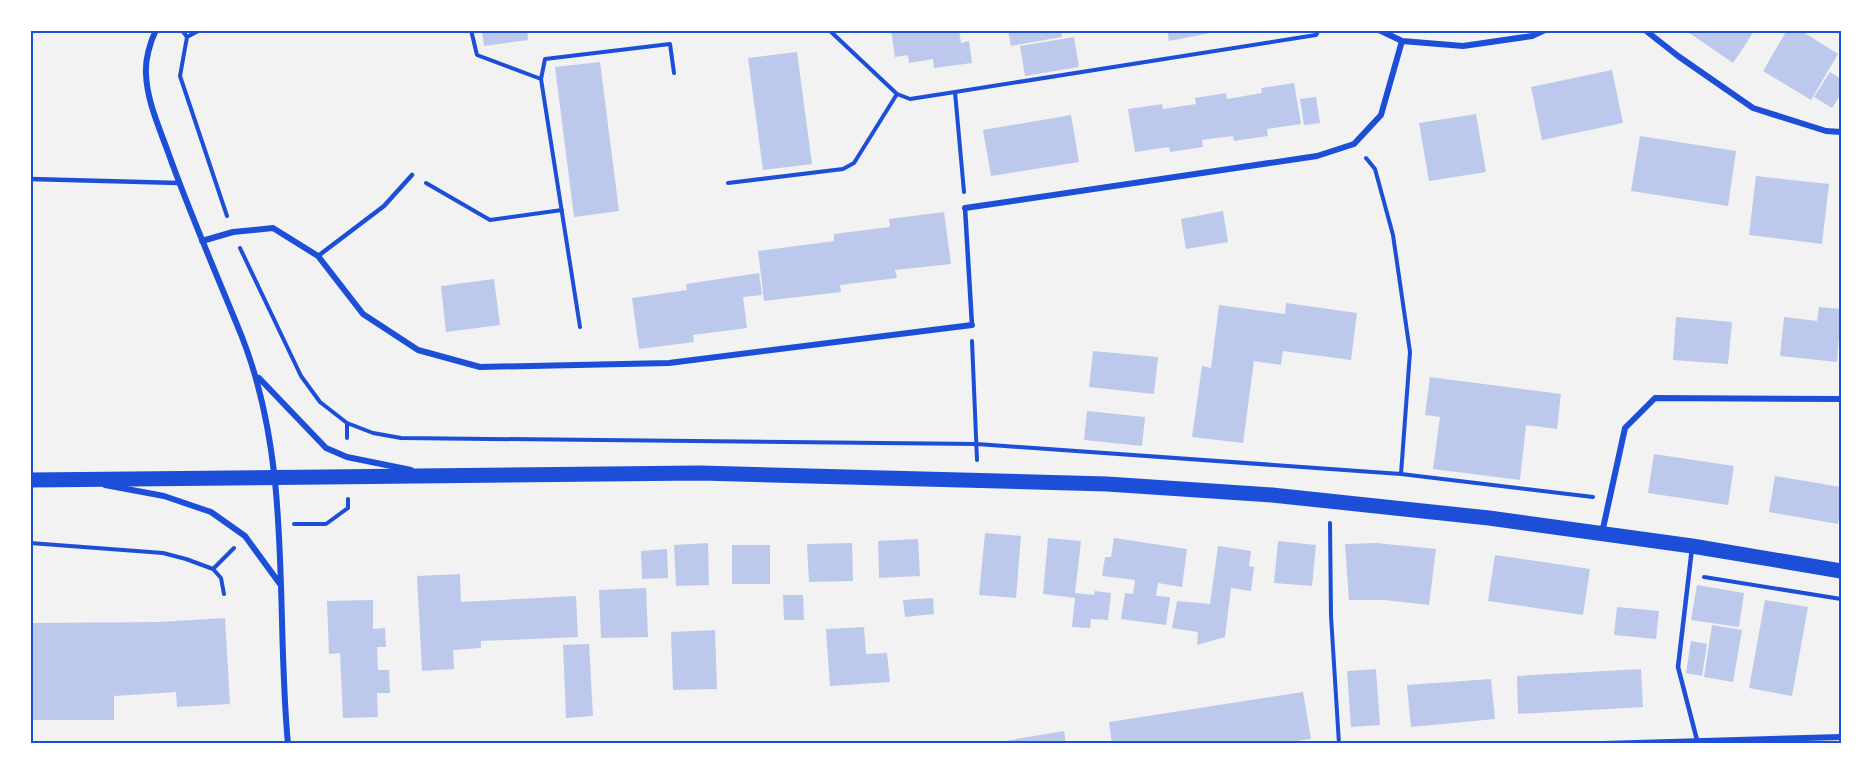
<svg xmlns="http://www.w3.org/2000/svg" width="1871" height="774" font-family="'Fira Sans',sans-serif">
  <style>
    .building { fill: #bdc9ec }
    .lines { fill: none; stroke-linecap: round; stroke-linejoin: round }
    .path { stroke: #1d4ed8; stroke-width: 4 }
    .service { stroke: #1d4ed8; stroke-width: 4.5 }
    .minor { stroke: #1d4ed8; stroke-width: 6 }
    .primary { stroke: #1d4ed8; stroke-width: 15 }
    .neatline { fill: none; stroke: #1d4ed8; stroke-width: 2 }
  </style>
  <rect width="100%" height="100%" fill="#f2f2f2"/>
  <path class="building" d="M 482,30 L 527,30 L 528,40 L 484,46 Z
    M 891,30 L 959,30 L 961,43 L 969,41 L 972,63 L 934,68 L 933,59 L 909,63 L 908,55 L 895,57 Z
    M 1008,30 L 1061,30 L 1062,37 L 1011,46 Z
    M 1167,30 L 1221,30 L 1221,31 L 1169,41 Z
    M 1685,30 L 1755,30 L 1733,63 Z
    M 1787,30 L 1800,30 L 1838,54 L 1811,100 L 1763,71 Z
    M 1074,37 L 1079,67 L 1025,76 L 1020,46 Z
    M 797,52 L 812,164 L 763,170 L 748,58 Z
    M 600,62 L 619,211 L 574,217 L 555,67 Z
    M 1612,70 L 1623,123 L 1542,140 L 1531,87 Z
    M 1830,72 L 1841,79 L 1841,94 L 1832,108 L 1814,97 Z
    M 1294,83 L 1301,124 L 1267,129 L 1268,136 L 1234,141 L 1233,136 L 1202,140 L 1203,147 L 1170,152 L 1169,147 L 1135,152 L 1128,109 L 1162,104 L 1163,109 L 1196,104 L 1195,98 L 1226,93 L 1227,99 L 1262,93 L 1261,88 Z
    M 1316,97 L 1320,123 L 1304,125 L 1300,99 Z
    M 1476,114 L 1486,172 L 1429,181 L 1419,123 Z
    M 1071,115 L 1079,162 L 991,176 L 983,130 Z
    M 1640,136 L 1736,151 L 1728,206 L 1631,191 Z
    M 1756,176 L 1829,184 L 1822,244 L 1749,235 Z
    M 1223,211 L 1228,242 L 1186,249 L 1181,219 Z
    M 944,212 L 951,264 L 895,270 L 897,278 L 840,285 L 841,292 L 764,301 L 758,251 L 834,241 L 834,234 L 890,227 L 889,219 Z
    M 759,273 L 762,295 L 743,297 L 747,328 L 693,335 L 694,342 L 639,349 L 632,298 L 687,290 L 686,284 Z
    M 494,279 L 500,325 L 446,332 L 441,286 Z
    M 1286,303 L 1357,313 L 1351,360 L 1283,351 L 1281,365 L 1254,361 L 1243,443 L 1192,437 L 1202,366 L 1211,368 L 1219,305 L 1285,314 Z
    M 1819,307 L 1841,309 L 1837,362 L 1780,356 L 1784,317 L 1817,321 Z
    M 1676,317 L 1732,322 L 1728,364 L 1673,360 Z
    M 1093,351 L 1158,357 L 1154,394 L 1089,387 Z
    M 1430,377 L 1561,394 L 1557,429 L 1526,425 L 1520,480 L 1433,469 L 1440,417 L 1425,415 Z
    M 1087,411 L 1145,417 L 1142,446 L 1084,440 Z
    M 1654,454 L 1734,466 L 1728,505 L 1648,493 Z
    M 1775,476 L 1841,487 L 1841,509 L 1838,524 L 1769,512 Z
    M 985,533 L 1021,536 L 1016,598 L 979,595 Z
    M 1048,538 L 1081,541 L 1075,593 L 1094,595 L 1095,591 L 1111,593 L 1108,620 L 1091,619 L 1090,628 L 1072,627 L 1075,598 L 1043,594 Z
    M 1114,538 L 1187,549 L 1182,587 L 1158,583 L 1156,596 L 1170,597 L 1166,625 L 1121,619 L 1125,593 L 1133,594 L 1135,580 L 1102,576 L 1105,557 L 1111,557 Z
    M 918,539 L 920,576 L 879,578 L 878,541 Z
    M 1278,541 L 1316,545 L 1312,586 L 1274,583 Z
    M 708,543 L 709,585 L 676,586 L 674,545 Z
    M 852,543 L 853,581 L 809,582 L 807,544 Z
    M 1377,543 L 1436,549 L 1429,605 L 1384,600 L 1349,600 L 1345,544 Z
    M 732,545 L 770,545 L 770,584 L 732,584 Z
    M 1218,546 L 1251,551 L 1249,566 L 1254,567 L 1251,591 L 1231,588 L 1225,637 L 1197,645 L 1198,632 L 1172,628 L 1177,601 L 1210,604 Z
    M 667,549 L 668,578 L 642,579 L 641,551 Z
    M 1495,555 L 1590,569 L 1583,615 L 1488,601 Z
    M 460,574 L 461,602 L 576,596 L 578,637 L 481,641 L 481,648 L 453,650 L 454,669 L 422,671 L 417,576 Z
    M 1697,585 L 1744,593 L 1739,627 L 1691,620 Z
    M 646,588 L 648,637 L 601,638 L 599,590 Z
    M 783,595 L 803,595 L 804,620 L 784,620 Z
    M 933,598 L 934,614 L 905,617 L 903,600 Z
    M 373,600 L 373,629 L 385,628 L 386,647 L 377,647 L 378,670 L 389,670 L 390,693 L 377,693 L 378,717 L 343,718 L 340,653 L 329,654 L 327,601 Z
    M 1765,600 L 1808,607 L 1792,696 L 1749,688 Z
    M 1617,607 L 1659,611 L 1656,639 L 1614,635 Z
    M 225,618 L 230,704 L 177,707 L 176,692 L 114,696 L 114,720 L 30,720 L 30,623 L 159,622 Z
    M 1712,625 L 1742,630 L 1733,682 L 1704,677 Z
    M 864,627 L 866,654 L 887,653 L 890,682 L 830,686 L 826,629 Z
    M 715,630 L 717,689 L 673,690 L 671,632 Z
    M 1691,641 L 1707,644 L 1702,676 L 1686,673 Z
    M 589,644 L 593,716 L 566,718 L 563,645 Z
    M 1376,669 L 1380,725 L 1351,727 L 1347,671 Z
    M 1641,669 L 1643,707 L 1518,714 L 1517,676 Z
    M 1491,679 L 1495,719 L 1411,727 L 1407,685 Z
    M 1303,692 L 1311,739 L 1277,744 L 1112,744 L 1109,722 Z
    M 1064,731 L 1066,744 L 993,744 L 993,743 Z"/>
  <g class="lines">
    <path class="path" d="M 182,30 L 187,37 L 180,76 L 227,216
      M 471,30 L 477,55 L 541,79
      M 829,30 L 897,94
      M 187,37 L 200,30
      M 955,92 L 1316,35 L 1319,30
      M 1366,158 L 1375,169 L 1393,235 L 1410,352 L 1401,474
      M 426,183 L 490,220 L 562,210
      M 728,183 L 843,169 L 854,163 L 897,94 L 910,99 L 955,92 L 964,192
      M 240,248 L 301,376 L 320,402 L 347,423 L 373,433 L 401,438 L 977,444 L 1401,474 L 1593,497
      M 580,327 L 541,79 L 545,59 L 670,44 L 674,73
      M 972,341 L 977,460
      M 347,438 L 347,423
      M 1330,523 L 1331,616 L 1339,744
      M 294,524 L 326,524 L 348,508 L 348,499
      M 30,543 L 163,553 L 186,559 L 213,569 L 221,578 L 224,594
      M 213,569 L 234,548
      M 1704,577 L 1841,599"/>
    <path class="service" d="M 30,179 L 179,183
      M 965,208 L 972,325
      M 318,256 L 384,206 L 412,175
      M 1692,548 L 1678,667 L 1697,740"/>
    <path class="minor" d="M 156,30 C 150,42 145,60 146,74 C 147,101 159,127 168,152 C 190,214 217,275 242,337 C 293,467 275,607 288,744
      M 1379,30 L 1402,41 L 1463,46 L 1532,36 L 1545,30
      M 1645,30 L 1678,56 L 1753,108 L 1826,131 L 1841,132
      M 965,208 L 1317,156 L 1354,144 L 1381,115 L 1402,41
      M 202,241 L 233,232 L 273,228 L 318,256 L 363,314 L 418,350 L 480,367 L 669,363 L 972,325
      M 259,378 L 326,448 L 347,457 L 411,470
      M 105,485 L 164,496 L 211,512 L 245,536 L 280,584
      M 1602,533 L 1625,428 L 1655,398 L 1841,399
      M 1603,744 L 1841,737"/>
    <path class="primary" d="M 30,480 L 700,473 L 1107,484 L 1272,495 L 1489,518 L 1692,546 L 1841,571"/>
  </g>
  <rect width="1871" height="774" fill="none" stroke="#ffffff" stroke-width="63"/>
  <rect x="32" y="32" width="1808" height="710" class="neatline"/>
</svg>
